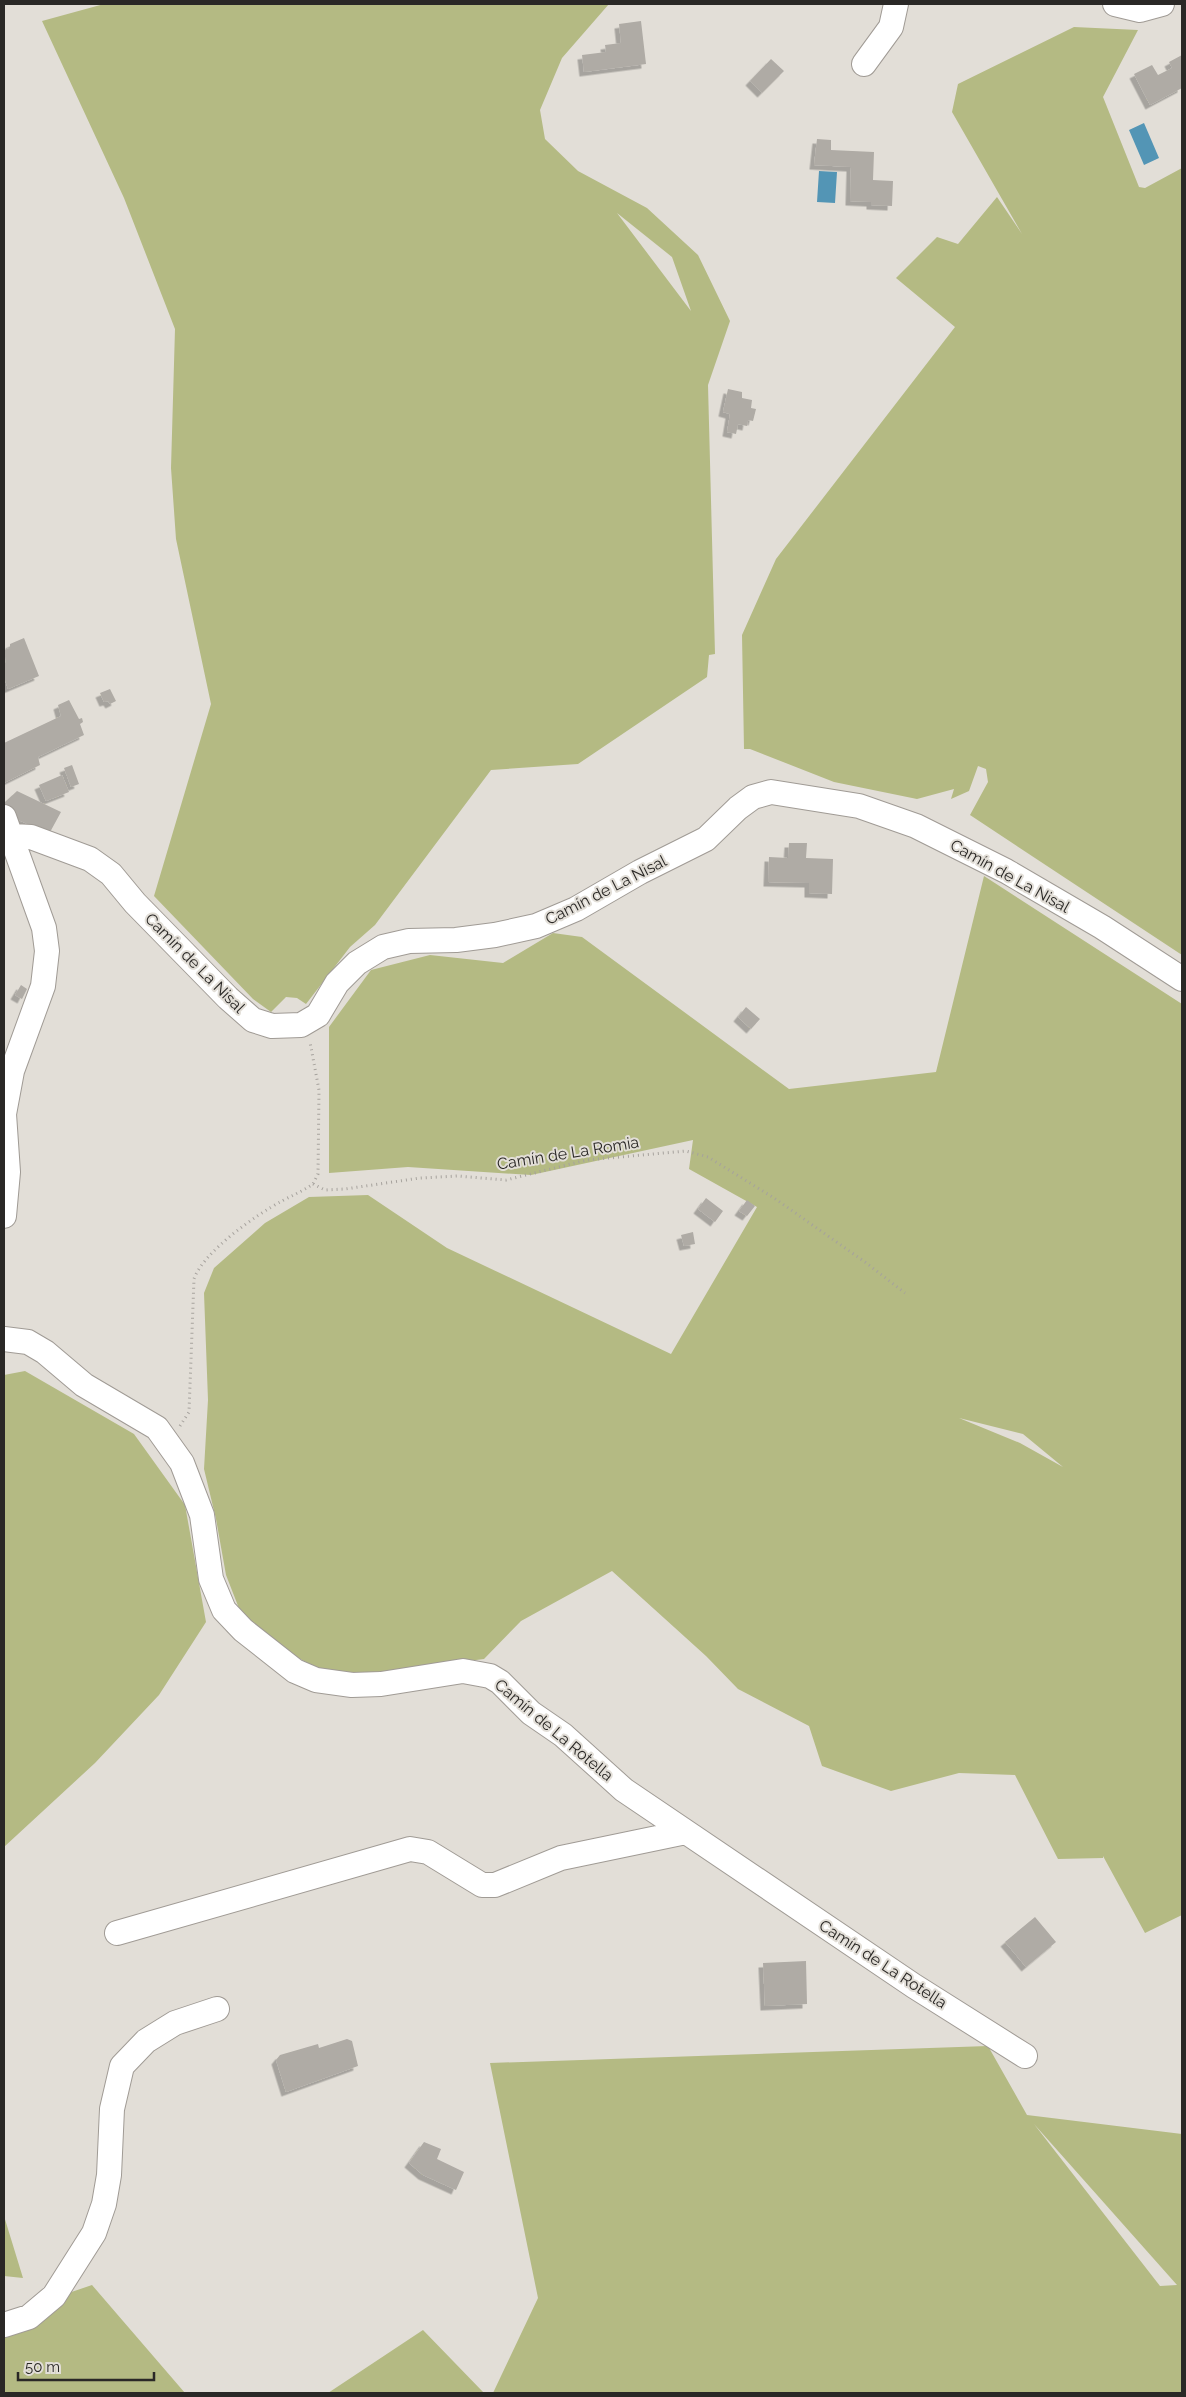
<svg xmlns="http://www.w3.org/2000/svg" width="1186" height="2397" font-family="Raleway,sans-serif">
  <style>
    .green { fill: #b4ba83; fill-rule: evenodd }
    .water { fill: #5395b5 }
    .building { fill: #afaba5; filter: url(#shadow) }
    .lines { fill: none; stroke-linecap: round; stroke-linejoin: round }
    .minor-casing { stroke: #a09b95; stroke-width: 26 }
    .path { stroke: #a6a29d; stroke-width: 3; stroke-dasharray: 1 4; stroke-linecap: butt }
    .minor { stroke: #fff; stroke-width: 24 }
    .labels { text-anchor: middle; dominant-baseline: central; stroke-width: 4; stroke-linejoin: round; paint-order: stroke }
    .street-label { font-size: 16px; fill: #2a2826; stroke: #e2ded7 }
  </style>
  <defs>
    <filter id="shadow"><feDropShadow dx="-4.5" dy="4.5" stdDeviation="0" flood-color="#0004"/></filter>
  </defs>
  <rect width="100%" height="100%" fill="#e2ded7"/>
  <path class="green" d="M 104,4 L 609,4 L 562,58 L 540,110 L 545,139 L 578,171 L 647,208 L 698,255 L 730,321 L 708,385 L 715,654 L 709,655 L 707,677 L 578,764 L 491,770 L 375,925 L 350,947 L 306,1004 L 297,998 L 286,997 L 271,1012 L 253,999 L 154,896 L 211,704 L 176,539 L 171,468 L 175,329 L 124,198 L 42,21 ZM 617,213 L 672,257 L 691,311 Z
    M 1074,27 L 1138,30 L 1103,97 L 1139,187 L 1145,188 L 1182,168 L 1182,955 L 970,815 L 988,782 L 986,769 L 978,766 L 969,791 L 951,799 L 954,789 L 917,799 L 834,782 L 750,749 L 744,749 L 742,635 L 776,559 L 955,327 L 896,278 L 937,237 L 958,244 L 997,197 L 1022,234 L 952,112 L 958,84 Z
    M 984,876 L 1182,1004 L 1182,1915 L 1145,1933 L 1103,1856 L 1103,1858 L 1058,1859 L 1015,1775 L 959,1773 L 891,1791 L 822,1766 L 809,1726 L 738,1689 L 706,1656 L 612,1571 L 521,1621 L 484,1659 L 365,1674 L 316,1668 L 276,1645 L 240,1611 L 226,1575 L 216,1519 L 204,1469 L 208,1400 L 204,1293 L 214,1268 L 265,1223 L 309,1197 L 368,1195 L 447,1248 L 671,1354 L 757,1207 L 689,1169 L 693,1140 L 531,1175 L 408,1167 L 329,1173 L 329,1027 L 371,970 L 430,955 L 503,963 L 553,933 L 582,937 L 789,1089 L 936,1072 ZM 959,1418 L 1023,1434 L 1063,1467 L 1020,1443 Z
    M 25,1371 L 134,1434 L 185,1505 L 206,1622 L 159,1695 L 95,1763 L 4,1847 L 4,1375 Z
    M 988,2046 L 1027,2115 L 1182,2134 L 1182,2393 L 493,2393 L 538,2298 L 490,2063 ZM 1034,2124 L 1177,2285 L 1160,2286 Z
    M 4,2216 L 23,2278 L 4,2276 Z
    M 92,2285 L 185,2393 L 4,2393 L 4,2315 Z
    M 423,2330 L 484,2393 L 328,2393 Z"/>
  <path class="water" d="M 1144,123 L 1159,158 L 1144,165 L 1129,130 Z
    M 819,171 L 837,172 L 835,203 L 817,202 Z"/>
  <path class="building" d="M 641,21 L 646,64 L 584,72 L 582,55 L 606,52 L 605,45 L 621,43 L 619,24 Z
    M 1182,55 L 1182,88 L 1150,105 L 1134,74 L 1152,65 L 1158,75 L 1172,68 L 1169,62 Z
    M 771,59 L 784,71 L 762,93 L 750,81 Z
    M 817,139 L 831,140 L 831,150 L 874,152 L 873,180 L 893,181 L 892,206 L 871,205 L 871,202 L 850,201 L 851,167 L 814,165 Z
    M 728,389 L 742,392 L 742,398 L 752,400 L 751,408 L 756,409 L 753,421 L 748,420 L 747,426 L 738,424 L 736,434 L 727,432 L 730,414 L 723,412 Z
    M 24,638 L 39,676 L 8,689 L 4,677 L 4,663 L 6,663 L 4,650 L 10,648 L 10,644 Z
    M 110,689 L 116,701 L 110,704 L 108,701 L 104,702 L 100,693 Z
    M 69,700 L 79,719 L 82,718 L 83,722 L 80,724 L 84,735 L 38,757 L 40,765 L 4,783 L 4,743 L 61,716 L 58,705 Z
    M 72,765 L 79,784 L 71,787 L 64,768 Z
    M 62,775 L 69,792 L 46,801 L 39,785 Z
    M 17,791 L 61,812 L 49,834 L 12,817 L 4,803 Z
    M 789,843 L 807,843 L 806,858 L 833,859 L 832,894 L 809,893 L 809,883 L 768,882 L 769,857 L 788,858 Z
    M 21,985 L 27,989 L 22,999 L 15,995 Z
    M 746,1007 L 760,1019 L 751,1029 L 738,1017 Z
    M 706,1198 L 723,1211 L 715,1222 L 698,1209 Z
    M 747,1200 L 755,1206 L 747,1216 L 739,1211 Z
    M 693,1232 L 695,1244 L 684,1246 L 681,1235 Z
    M 1035,1917 L 1056,1942 L 1026,1967 L 1005,1942 Z
    M 806,1961 L 807,2004 L 765,2006 L 763,1963 Z
    M 347,2039 L 352,2041 L 358,2066 L 286,2092 L 276,2060 L 280,2055 L 318,2044 L 319,2048 Z
    M 424,2142 L 441,2149 L 437,2159 L 464,2172 L 456,2190 L 423,2175 L 409,2163 Z"/>
  <g class="lines">
    <defs>
      <path id="minor" d="M 1115,4 L 1140,10 L 1162,4
        M 864,64 L 891,27 L 896,4
        M 4,817 L 44,928 L 47,951 L 43,986 L 12,1071 L 4,1114 L 8,1172 L 4,1216
        M 12,836 L 31,837 L 90,859 L 111,874 L 135,903 L 228,998 L 253,1020 L 272,1026 L 301,1025 L 318,1015 L 337,983 L 357,963 L 383,947 L 409,941 L 456,940 L 495,935 L 536,926 L 576,909 L 640,872 L 706,839 L 738,808 L 753,797 L 771,792 L 859,806 L 916,826 L 1006,871 L 1102,927 L 1182,979
        M 4,1339 L 28,1342 L 45,1352 L 84,1385 L 157,1428 L 182,1463 L 202,1515 L 211,1579 L 224,1610 L 243,1630 L 295,1671 L 316,1680 L 352,1685 L 381,1684 L 463,1671 L 490,1676 L 500,1682 L 531,1713 L 563,1735 L 624,1790 L 914,1986 L 1025,2056
        M 117,1933 L 410,1849 L 428,1852 L 482,1885 L 495,1885 L 561,1858 L 686,1832
        M 4,2325 L 29,2317 L 54,2296 L 94,2233 L 104,2204 L 109,2175 L 112,2109 L 122,2066 L 146,2041 L 175,2023 L 217,2009"/>
    </defs>
    <use href="#minor" class="minor-casing"/>
    <path class="path" d="M 313,1184 L 325,1190 L 345,1189 L 420,1178 L 458,1176 L 506,1180 L 587,1160 L 686,1151 L 708,1157 L 774,1198 L 865,1262 L 905,1293
      M 180,1426 L 189,1412 L 194,1279 C 203,1252 257,1214 282,1201 C 293,1195 303,1191 313,1184 L 318,1174 L 319,1090 L 310,1042"/>
    <use href="#minor" class="minor"/>
  </g>
  <g class="labels">
    <g class="street-label">
      <text transform="translate(1010 876) rotate(29)">Camín de La Nisal</text>
      <text transform="translate(606 890) rotate(-27)">Camín de La Nisal</text>
      <text transform="translate(195 963) rotate(45)">Camín de La Nisal</text>
      <text transform="translate(568 1153) rotate(-9)">Camín de La Romia</text>
      <text transform="translate(554 1730) rotate(40)">Camín de La Rotella</text>
      <text transform="translate(883 1964) rotate(33)">Camín de La Rotella</text>
    </g>
  </g>
  <rect width="1186" height="2397" fill="none" stroke="#2a2826" stroke-width="10"/>
  <path d="M18 2372v8h136v-8" fill="none" stroke="#2a2826" stroke-width="2.5"/>
  <text x="25" y="2372" font-size="15" fill="#2a2826" stroke="#e2ded7" stroke-width="4" paint-order="stroke">50 m</text>
</svg>
